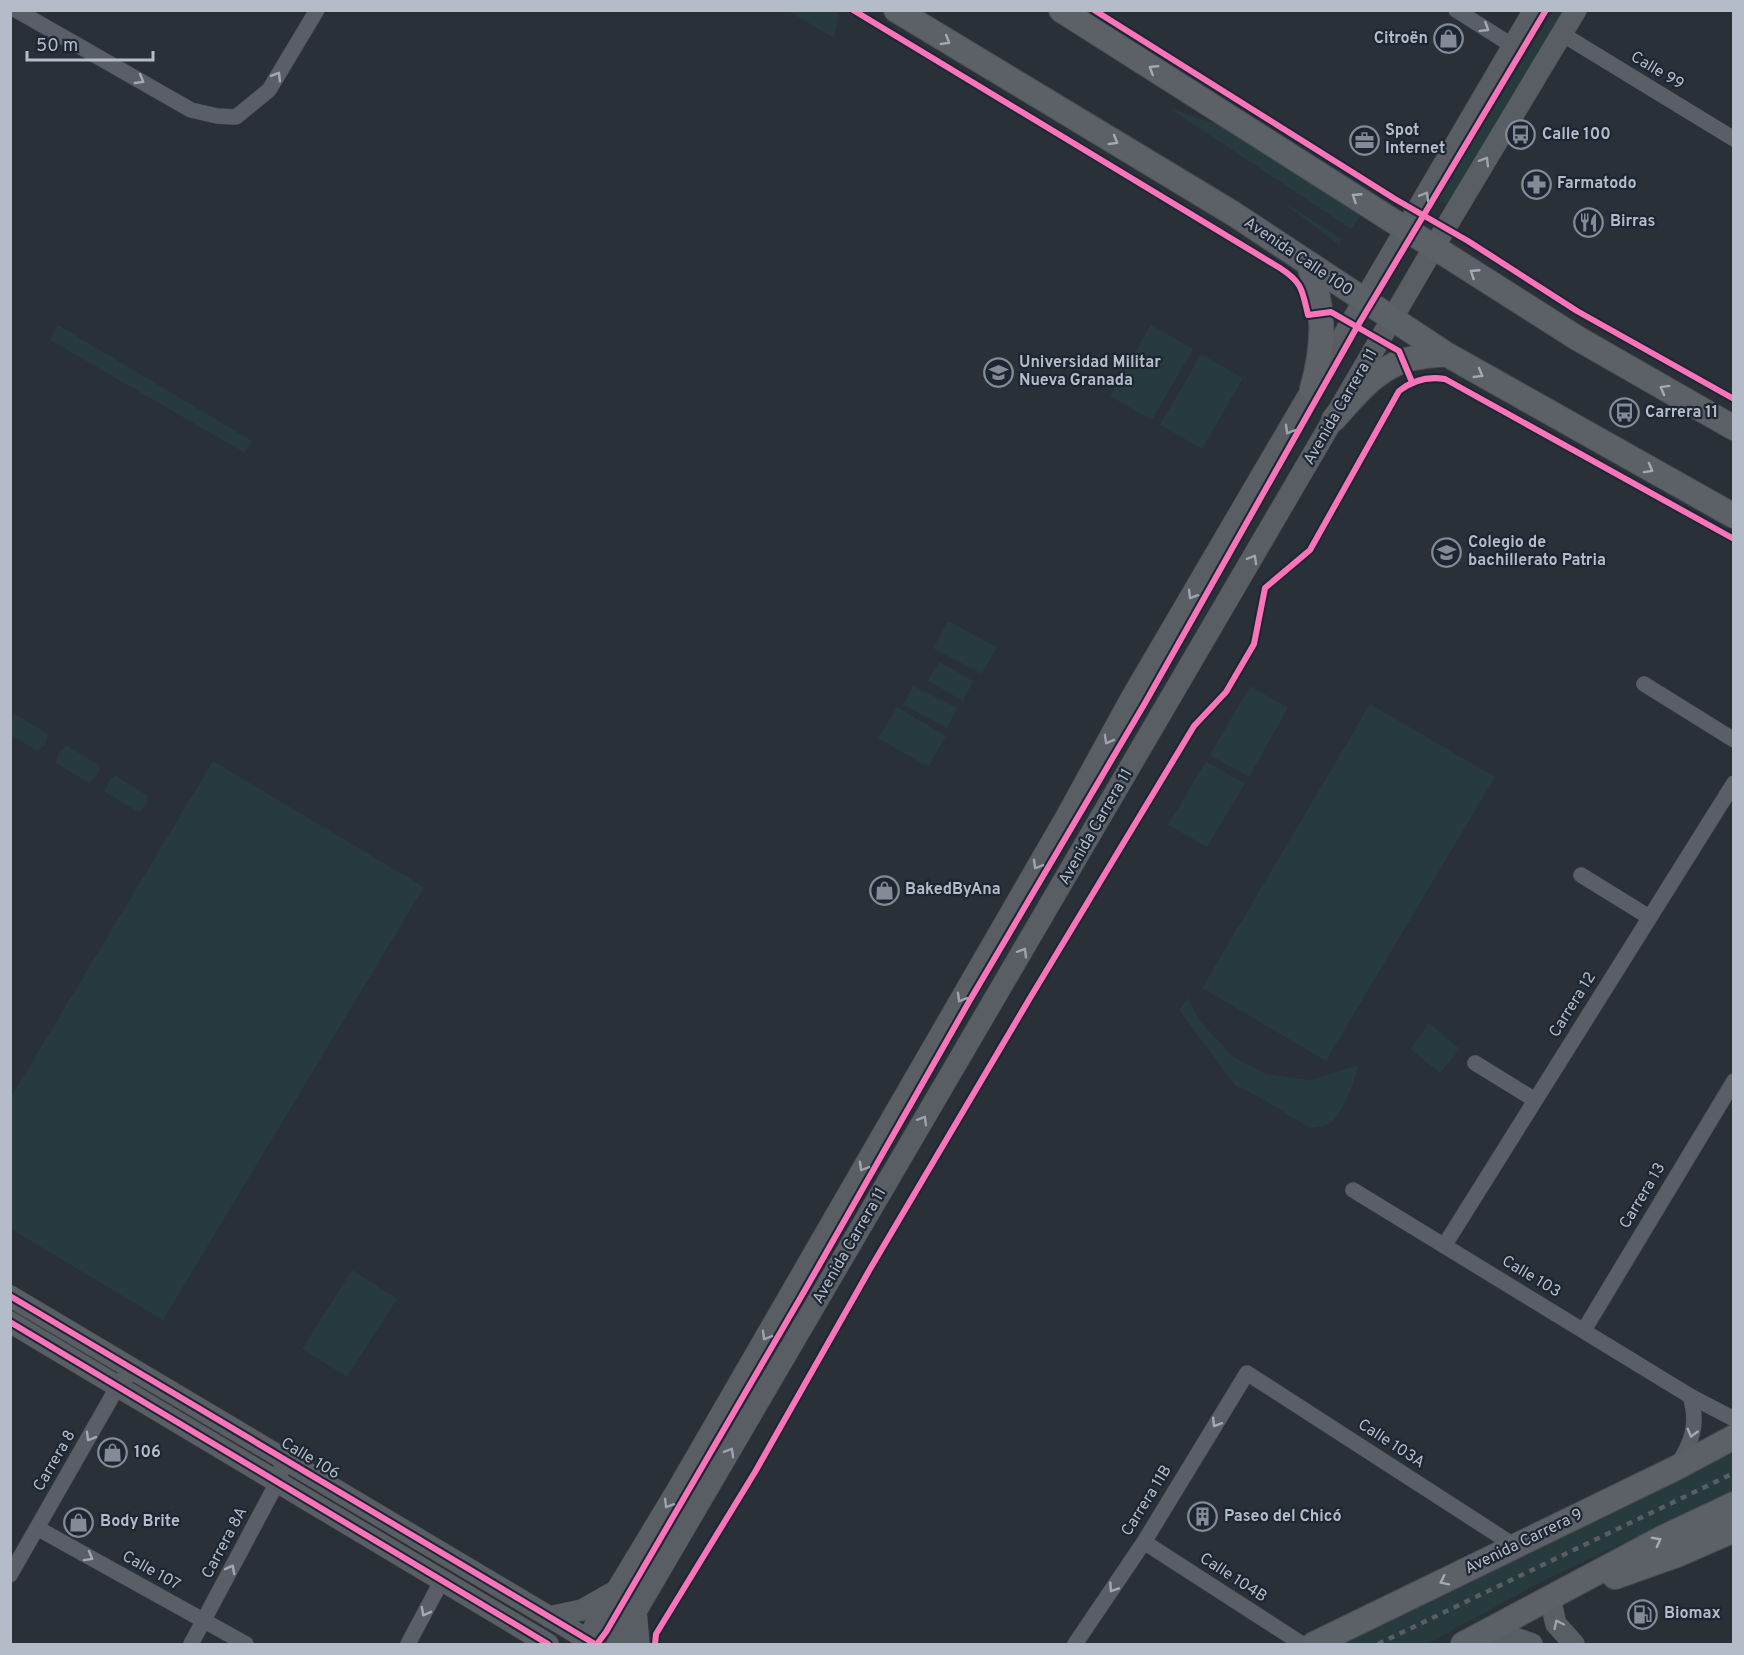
<svg xmlns="http://www.w3.org/2000/svg" width="1744" height="1655" font-family="Overpass,sans-serif">
  <style>
    .green { fill: #273a3e }
    .lines { fill: none; stroke-linecap: round; stroke-linejoin: round }
    .street-casing { stroke: #484c53; stroke-width: 16 }
    .secondary-casing { stroke: #484c53; stroke-width: 22 }
    .primary-casing { stroke: #484c55; stroke-width: 26 }
    .street { stroke: #5a5e66; stroke-width: 15 }
    .secondary { stroke: #595d64; stroke-width: 21 }
    .primary { stroke: #5c6168; stroke-width: 24 }
    .rail { stroke: #595d64; stroke-width: 4.5; stroke-dasharray: 6 6; stroke-linecap: butt }
    .cycleway-casing { stroke: #1d2633; stroke-width: 10 }
    .cycleway { stroke: #fb73b8; stroke-width: 6 }
    .oneway { stroke: #a2a9b5 }
    .oneway2 { stroke: #a2aab6 }
    .oneway3 { stroke: #9da4b0 }
    .labels { text-anchor: middle; dominant-baseline: central; stroke-width: 4.5; stroke-linejoin: round; paint-order: stroke }
    .poi-label { font-size: 16px; font-weight: bold; fill: #b4bcc9; stroke: #1d2633; text-anchor: start }
    .street-label { font-size: 16px; fill: #b4bcc9; stroke: #1d2633 }
  </style>
  <rect width="100%" height="100%" fill="#2a3038"/>
  <path class="green" d="M 788,11 L 833,11 L 839,14 L 834,38 Z
    M 1553,11 L 1570,11 L 1451,208 L 1438,200 Z
    M 1167,107 L 1216,124 L 1363,213 L 1351,229 Z
    M 1280,200 L 1342,239 L 1339,245 Z
    M 58,325 L 252,441 L 245,453 L 50,340 Z
    M 1151,325 L 1193,349 L 1152,420 L 1110,396 Z
    M 1201,354 L 1243,378 L 1202,449 L 1160,425 Z
    M 948,621 L 997,647 L 982,674 L 933,648 Z
    M 939,662 L 973,681 L 963,701 L 928,681 Z
    M 913,686 L 957,708 L 947,728 L 903,705 Z
    M 1250,686 L 1288,708 L 1249,777 L 1210,755 Z
    M 1370,704 L 1495,777 L 1326,1061 L 1202,988 Z
    M 897,707 L 946,736 L 928,767 L 878,738 Z
    M 15,714 L 48,734 L 45,745 L 37,751 L 11,735 L 11,717 Z
    M 67,746 L 100,766 C 99,774 96,779 89,783 L 56,763 C 57,755 60,749 67,746 Z
    M 213,761 L 424,887 L 163,1320 L 11,1229 L 11,1097 Z
    M 1206,761 L 1245,784 L 1207,847 L 1168,825 Z
    M 115,775 L 148,796 C 147,804 145,808 138,812 L 105,792 L 108,782 Z
    M 1188,998 L 1199,1020 L 1232,1056 L 1266,1074 L 1311,1080 L 1359,1065 C 1354,1080 1343,1116 1329,1124 C 1324,1127 1316,1127 1310,1128 L 1264,1100 L 1235,1085 L 1179,1010 Z
    M 1429,1023 L 1460,1049 L 1440,1073 L 1410,1049 Z
    M 352,1270 L 397,1299 L 347,1377 L 302,1349 Z
    M 1733,1450 L 1733,1491 L 1545,1580 L 1427,1644 L 1341,1644 L 1630,1503 Z"/>
  <g class="lines">
    <defs>
      <path id="street" d="M 16,10 L 191,110 L 217,116 L 236,117 L 269,90 L 317,10
        M 1456,10 L 1513,46
        M 1562,34 L 1734,139
        M 1644,684 L 1734,740
        M 1581,875 L 1649,917
        M 1475,1063 L 1535,1100
        M 1353,1190 L 1690,1396 L 1734,1419
        M 1444,1246 L 1734,783
        M 1584,1330 L 1734,1081
        M 1677,1466 C 1692,1442 1699,1424 1690,1396
        M 37,1528 L 246,1644
        M 1144,1542 L 1302,1644
        M 10,1575 L 118,1386 L 123,1378 L 137,1372
        M 191,1644 L 278,1481 L 282,1470 L 280,1457
        M 408,1644 L 442,1580
        M 1075,1644 L 1144,1542 L 1247,1373 L 1515,1546"/>
      <path id="secondary" d="M 10,1296 L 595,1644
        M 10,1322 L 548,1644
        M 1550,1599 L 1556,1624 L 1574,1644
        M 636,1611 L 639,1644
        M 549,1617 L 582,1610 L 612,1593
        M 1487,1632 L 1509,1636 L 1532,1644
        M 584,1644 L 677,1490 L 1067,815 L 1131,698 L 1534,10
        M 617,1644 L 1434,247 L 1576,10"/>
      <path id="primary" d="M 896,10 L 1234,214 L 1446,354 L 1734,516
        M 1061,10 L 1577,338 L 1734,428
        M 1308,263 C 1325,308 1325,343 1312,389
        M 1334,419 C 1353,398 1375,370 1403,361 C 1417,356 1432,356 1446,354
        M 1615,1577 L 1677,1555 L 1734,1530
        M 1314,1644 L 1676,1468 L 1734,1437
        M 1463,1644 L 1662,1538 L 1734,1504"/>
    </defs>
    <use href="#street" class="street-casing"/>
    <use href="#secondary" class="secondary-casing"/>
    <use href="#primary" class="primary-casing"/>
    <use href="#street" class="street"/>
    <use href="#secondary" class="secondary"/>
    <use href="#primary" class="primary"/>
    <path class="rail" d="M 1378,1644 L 1734,1473"/>
    <defs>
      <path id="cycleway" d="M 853,10 L 1280,268 C 1303,283 1302,290 1308,315 L 1331,312 L 1399,351 L 1412,382
        M 1094,10 L 1395,199 L 1468,241 L 1577,311 L 1734,399
        M 10,1296 L 595,1644
        M 10,1322 L 548,1644
        M 597,1644 L 606,1632 L 805,1290 L 970,1000 L 1145,703 L 1357,327 L 1546,10
        M 655,1644 L 656,1634 L 755,1472 L 870,1269 L 1030,998 L 1194,726 L 1226,692 L 1254,644 L 1265,588 L 1310,550 L 1399,391 C 1413,380 1427,376 1445,379 L 1734,539"/>
    </defs>
    <use href="#cycleway" class="cycleway-casing"/>
    <use href="#cycleway" class="cycleway"/>
  </g>
  <defs><path id="oneway-chevron" d="M-2-3.5L2.5 0L-2 3.5" fill="none" stroke-width="1.6" stroke-linecap="round" stroke-linejoin="round" transform="scale(1.5)"/></defs>
  <g class="oneway">
    <use href="#oneway-chevron" transform="translate(1485 28) rotate(32)"/>
    <use href="#oneway-chevron" transform="translate(277 76) rotate(-59)"/>
    <use href="#oneway-chevron" transform="translate(140 80) rotate(30)"/>
    <use href="#oneway-chevron" transform="translate(1216 1423) rotate(122)"/>
    <use href="#oneway-chevron" transform="translate(1692 1433) rotate(105)"/>
    <use href="#oneway-chevron" transform="translate(90 1437) rotate(120)"/>
    <use href="#oneway-chevron" transform="translate(89 1557) rotate(29)"/>
    <use href="#oneway-chevron" transform="translate(231 1569) rotate(-62)"/>
    <use href="#oneway-chevron" transform="translate(1113 1588) rotate(124)"/>
    <use href="#oneway-chevron" transform="translate(425 1612) rotate(118)"/>
  </g>
  <g class="oneway2">
    <use href="#oneway-chevron" transform="translate(946 41) rotate(31)"/>
    <use href="#oneway-chevron" transform="translate(1153 69) rotate(-148)"/>
    <use href="#oneway-chevron" transform="translate(1114 141) rotate(30)"/>
    <use href="#oneway-chevron" transform="translate(1356 197) rotate(-147)"/>
    <use href="#oneway-chevron" transform="translate(1474 273) rotate(-147)"/>
    <use href="#oneway-chevron" transform="translate(1479 374) rotate(30)"/>
    <use href="#oneway-chevron" transform="translate(1664 389) rotate(-151)"/>
    <use href="#oneway-chevron" transform="translate(1649 469) rotate(29)"/>
    <use href="#oneway-chevron" transform="translate(1657 1541) rotate(-28)"/>
    <use href="#oneway-chevron" transform="translate(1444 1581) rotate(154)"/>
  </g>
  <g class="oneway3">
    <use href="#oneway-chevron" transform="translate(1485 161) rotate(-59)"/>
    <use href="#oneway-chevron" transform="translate(1425 196) rotate(-60)"/>
    <use href="#oneway-chevron" transform="translate(1289 430) rotate(120)"/>
    <use href="#oneway-chevron" transform="translate(1253 559) rotate(-60)"/>
    <use href="#oneway-chevron" transform="translate(1192 595) rotate(121)"/>
    <use href="#oneway-chevron" transform="translate(1108 740) rotate(119)"/>
    <use href="#oneway-chevron" transform="translate(1037 865) rotate(120)"/>
    <use href="#oneway-chevron" transform="translate(1023 952) rotate(-59)"/>
    <use href="#oneway-chevron" transform="translate(961 998) rotate(120)"/>
    <use href="#oneway-chevron" transform="translate(923 1120) rotate(-59)"/>
    <use href="#oneway-chevron" transform="translate(863 1167) rotate(120)"/>
    <use href="#oneway-chevron" transform="translate(766 1336) rotate(120)"/>
    <use href="#oneway-chevron" transform="translate(730 1452) rotate(-60)"/>
    <use href="#oneway-chevron" transform="translate(668 1504) rotate(121)"/>
    <use href="#oneway-chevron" transform="translate(1558 1624) rotate(-115)"/>
  </g>
  <defs>
    <symbol id="shop-ring" viewBox="-11 -11 22 22"><circle r="9.5" fill="#1d2633" stroke="#848b96" stroke-width="1.5"/><path d="M-5-2.5h2.3a2.7 3.5 0 0 1 5.4 0H5L5.5 6h-11ZM-1.5-2.5h3a1.5 2.3 0 0 0-3 0Z" fill="#848b96"/></symbol>
    <symbol id="bus-ring" viewBox="-11 -11 22 22"><circle r="9.5" fill="#1d2633" stroke="#848b96" stroke-width="1.5"/><path d="M-5-6H5V4H4V6H2V4H-2V6H-4V4H-5ZM-3.5-4V0h7V-4ZM-3.5 1.2v1.5H-2V1.2ZM2 1.2v1.5H3.5V1.2Z" fill="#848b96"/></symbol>
    <symbol id="office-ring" viewBox="-11 -11 22 22"><circle r="9.5" fill="#1d2633" stroke="#848b96" stroke-width="1.5"/><path d="M-6-3h4V-5.5h4V-3h4V5H-6ZM-1-4.5V-3h2v-1.5ZM-6 0V1H6V0Z" fill="#848b96"/></symbol>
    <symbol id="pharmacy-ring" viewBox="-11 -11 22 22"><circle r="9.5" fill="#1d2633" stroke="#848b96" stroke-width="1.5"/><path d="M-2-6h4v4h4v4h-4v4h-4v-4h-4v-4h4Z" fill="#848b96"/></symbol>
    <symbol id="restaurant-ring" viewBox="-11 -11 22 22"><circle r="9.5" fill="#1d2633" stroke="#848b96" stroke-width="1.5"/><path d="M-5-6h1v4h1v-4h1v4h1v-4h1v5L-1.5 .5V6h-2V.5L-5-1ZM5-6V6H3V1.5H1.5Q1.5-4 5-6Z" fill="#848b96"/></symbol>
    <symbol id="university-ring" viewBox="-11 -11 22 22"><circle r="9.5" fill="#1d2633" stroke="#848b96" stroke-width="1.5"/><path d="M0-5L7-2L0 1L-7-2ZM-4 1L0 2.5L4 1V4Q0 6-4 4Z" fill="#848b96"/></symbol>
    <symbol id="building-ring" viewBox="-11 -11 22 22"><circle r="9.5" fill="#1d2633" stroke="#848b96" stroke-width="1.5"/><path d="M-4-6H4V6H1V3H-1V6H-4ZM-2.5-4.3h1.7v1.8h-1.7ZM.8-4.3h1.7v1.8H.8ZM-2.5-1h1.7V.8h-1.7ZM.8-1h1.7V.8H.8Z" fill="#848b96"/></symbol>
    <symbol id="fuel-ring" viewBox="-11 -11 22 22"><circle r="9.5" fill="#1d2633" stroke="#848b96" stroke-width="1.5"/><path d="M-5.5-6h7V0h2V4h1.3V-2.5L3-4.5l.8-.8L6-3V5H2.5V1h-1V6h-7ZM-4.2-4.7v3.2H.2V-4.7Z" fill="#848b96"/></symbol>
  </defs>
  <g fill-rule="evenodd">
    <use href="#shop-ring" x="1432" y="22" width="33" height="33"/>
    <use href="#bus-ring" x="1504" y="118" width="33" height="33"/>
    <use href="#office-ring" x="1348" y="124" width="33" height="33"/>
    <use href="#pharmacy-ring" x="1520" y="168" width="33" height="33"/>
    <use href="#restaurant-ring" x="1572" y="206" width="33" height="33"/>
    <use href="#university-ring" x="982" y="356" width="33" height="33"/>
    <use href="#bus-ring" x="1608" y="396" width="33" height="33"/>
    <use href="#university-ring" x="1430" y="536" width="33" height="33"/>
    <use href="#shop-ring" x="868" y="874" width="33" height="33"/>
    <use href="#shop-ring" x="96" y="1436" width="33" height="33"/>
    <use href="#building-ring" x="1186" y="1500" width="33" height="33"/>
    <use href="#shop-ring" x="62" y="1506" width="33" height="33"/>
    <use href="#fuel-ring" x="1626" y="1598" width="33" height="33"/>
  </g>
  <g class="labels">
    <g class="poi-label">
      <text x="1428" y="39" text-anchor="end">Citroën</text>
      <text x="1385" y="131">Spot<tspan x="1385" dy="18">Internet</tspan></text>
      <text x="1542" y="135">Calle 100</text>
      <text x="1557" y="184">Farmatodo</text>
      <text x="1610" y="222">Birras</text>
      <text x="1019" y="363">Universidad Militar<tspan x="1019" dy="18">Nueva Granada</tspan></text>
      <text x="1645" y="413">Carrera 11</text>
      <text x="1468" y="543">Colegio de<tspan x="1468" dy="18">bachillerato Patria</tspan></text>
      <text x="905" y="890">BakedByAna</text>
      <text x="134" y="1453">106</text>
      <text x="1224" y="1517">Paseo del Chicó</text>
      <text x="100" y="1522">Body Brite</text>
      <text x="1664" y="1614">Biomax</text>
    </g>
    <g class="street-label">
      <text transform="translate(1657 71) rotate(31)">Calle 99</text>
      <text transform="translate(1298 257) rotate(34)">Avenida Calle 100</text>
      <text transform="translate(1341 407) rotate(-60)">Avenida Carrera 11</text>
      <text transform="translate(1096 827) rotate(-60)">Avenida Carrera 11</text>
      <text transform="translate(1573 1005) rotate(-58)">Carrera 12</text>
      <text transform="translate(1643 1196) rotate(-59)">Carrera 13</text>
      <text transform="translate(850 1246) rotate(-60)">Avenida Carrera 11</text>
      <text transform="translate(1531 1277) rotate(31)">Calle 103</text>
      <text transform="translate(1391 1444) rotate(33)">Calle 103A</text>
      <text transform="translate(310 1459) rotate(31)">Calle 106</text>
      <text transform="translate(55 1461) rotate(-60)">Carrera 8</text>
      <text transform="translate(1147 1501) rotate(-58)">Carrera 11B</text>
      <text transform="translate(1524 1542) rotate(-26)">Avenida Carrera 9</text>
      <text transform="translate(225 1543) rotate(-62)">Carrera 8A</text>
      <text transform="translate(151 1571) rotate(29)">Calle 107</text>
      <text transform="translate(1233 1578) rotate(33)">Calle 104B</text>
    </g>
  </g>
  <rect width="1744" height="1655" fill="none" stroke="#b4bcc9" stroke-width="24"/>
  <path d="M27 51v9h126v-9" fill="none" stroke="#b4bcc9" stroke-width="3"/>
  <text x="36" y="51" font-size="18" fill="#b4bcc9" stroke="#1d2633" stroke-width="4.5" paint-order="stroke">50 m</text>
</svg>
